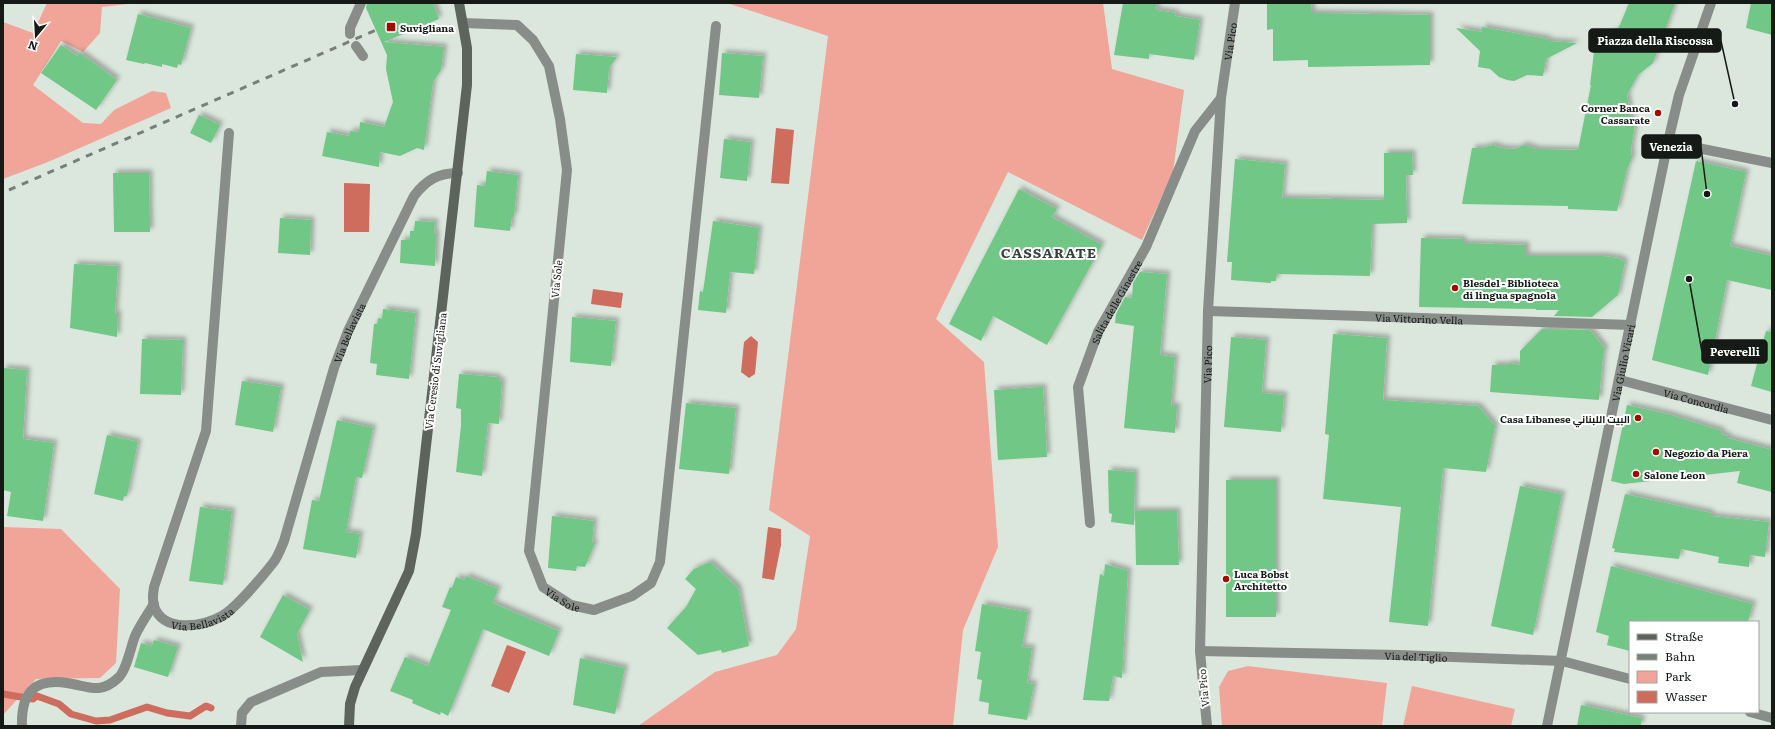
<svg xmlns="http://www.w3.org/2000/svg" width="1775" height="729" font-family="Literata,Cairo,serif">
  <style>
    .green { fill: #f0a598 }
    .water { fill: #ce6d5e }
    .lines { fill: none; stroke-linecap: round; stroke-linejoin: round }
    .stream { stroke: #ce6d5e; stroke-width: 7 }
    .building { fill: #71c786; filter: url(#shadow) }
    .lane { stroke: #888d89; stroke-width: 10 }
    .street { stroke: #888d89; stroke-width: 10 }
    .secondary { stroke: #5d645e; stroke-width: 10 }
    .rail { stroke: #767f78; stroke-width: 3; stroke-dasharray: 7 7; stroke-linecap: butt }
    .poi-dot { fill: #a20b01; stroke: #fff; stroke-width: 1.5 }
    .labels { text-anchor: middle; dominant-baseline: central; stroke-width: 4; stroke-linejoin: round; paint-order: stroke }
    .poi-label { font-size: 10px; font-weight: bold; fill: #151a16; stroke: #fff; text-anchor: start }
    .street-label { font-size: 10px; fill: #151a16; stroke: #fff }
    .district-label { font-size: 14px; font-weight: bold; letter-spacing: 1px; fill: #38423a; stroke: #fff }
    .leader { fill: none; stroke: #151a16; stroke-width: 1.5 }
    .callout-dot { fill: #151a16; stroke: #fff; stroke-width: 1.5 }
    .callout { fill: #151a16; stroke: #151a16; stroke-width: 1.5 }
    .callout-label { font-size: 11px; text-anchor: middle; font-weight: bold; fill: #fff }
  </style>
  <defs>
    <filter id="shadow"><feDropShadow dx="3.5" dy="-3.5" stdDeviation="2" flood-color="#0004"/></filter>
  </defs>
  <rect width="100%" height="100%" fill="#dbe7dd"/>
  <path class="green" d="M 47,3 L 136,3 L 102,7 L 100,33 L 83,52 L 61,41 L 33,85 L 83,123 L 101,124 L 114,110 L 152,91 L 166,93 L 171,108 L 48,162 L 3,179 L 3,22 L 33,33 Z
    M 1103,3 L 1112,69 L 1184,90 L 1173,172 L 1142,240 L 1008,172 L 936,319 L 984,362 L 998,547 L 963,630 L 953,726 L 638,726 L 715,672 L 777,655 L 796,629 L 810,536 L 769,510 L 828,36 L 730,4 Z
    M 3,527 L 61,529 L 120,589 L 116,663 L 100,678 L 36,679 L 3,715 Z
    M 1248,666 L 1387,683 L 1382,726 L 1222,726 L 1219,687 L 1228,671 Z
    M 1412,686 L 1515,709 L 1511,726 L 1403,726 Z"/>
  <path class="water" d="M 776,128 L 794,130 L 789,184 L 771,183 Z
    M 344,183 L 370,184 L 369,232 L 344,232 Z
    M 593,289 L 623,293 L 621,308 L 591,304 Z
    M 751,336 L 758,342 L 755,374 L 749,378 L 741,372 L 744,342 Z
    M 768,527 L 781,529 L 781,545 L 774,580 L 762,578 Z
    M 507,645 L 526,652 L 509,693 L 491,686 Z"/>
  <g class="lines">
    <path class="stream" d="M 3,694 L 33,699 L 37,696 L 59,704 L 71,714 L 96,721 L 110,720 L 147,707 L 167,713 L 190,716 L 206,706 L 211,708"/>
  </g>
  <path class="building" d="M 367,3 L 433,3 L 439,19 L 384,42 L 444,47 L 441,70 L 433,82 L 424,150 L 417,148 L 400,156 L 380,152 L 379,167 L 322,156 L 327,132 L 349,136 L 350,131 L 359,132 L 360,122 L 384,127 L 393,102 L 386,69 L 387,55 L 366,8 Z
    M 1123,3 L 1157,3 L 1156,10 L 1176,13 L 1175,16 L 1200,20 L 1194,60 L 1149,54 L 1149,59 L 1114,55 Z
    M 1267,3 L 1311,3 L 1312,13 L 1430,15 L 1430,65 L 1308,67 L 1308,60 L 1273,61 L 1273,29 L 1267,30 Z
    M 1629,3 L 1675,3 L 1653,63 L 1638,75 L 1627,95 L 1631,120 L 1635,125 L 1631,149 L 1632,158 L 1627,169 L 1617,211 L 1568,209 L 1568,206 L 1462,204 L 1472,148 L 1481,148 L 1493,145 L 1501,148 L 1515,149 L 1524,145 L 1536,149 L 1578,150 L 1591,85 L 1590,85 L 1596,36 L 1605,37 L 1616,31 L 1619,27 Z
    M 1751,3 L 1772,3 L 1772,35 L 1746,28 Z
    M 138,14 L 191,28 L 181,65 L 178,64 L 177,68 L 162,64 L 162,67 L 145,63 L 144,64 L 126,60 Z
    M 1482,27 L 1548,39 L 1548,41 L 1577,43 L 1546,59 L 1543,76 L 1527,75 L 1514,81 L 1507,80 L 1499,77 L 1490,69 L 1478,67 L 1480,51 L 1456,28 L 1482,32 Z
    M 61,45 L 77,56 L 80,53 L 117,80 L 96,110 L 41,73 Z
    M 722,53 L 763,56 L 759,98 L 719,95 Z
    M 576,54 L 617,57 L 609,68 L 607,93 L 573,90 Z
    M 199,115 L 220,125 L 211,143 L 190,133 Z
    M 724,139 L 751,142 L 747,181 L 720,178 Z
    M 1384,153 L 1412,153 L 1413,175 L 1406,175 L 1407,223 L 1372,224 L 1370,276 L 1277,274 L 1276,281 L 1271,281 L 1271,283 L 1231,280 L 1232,262 L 1227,262 L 1235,159 L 1285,164 L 1282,198 L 1384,200 Z
    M 1696,161 L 1746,172 L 1730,246 L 1772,256 L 1772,290 L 1727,280 L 1708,375 L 1652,360 Z
    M 487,171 L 518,175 L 514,217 L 512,217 L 510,231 L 474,227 L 477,185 L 485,186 Z
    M 113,173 L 149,173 L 150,232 L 114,232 Z
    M 1019,189 L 1057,209 L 1052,217 L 1102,245 L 1047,345 L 993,316 L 981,341 L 949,324 Z
    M 280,218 L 311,220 L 310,255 L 278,253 Z
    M 415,221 L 435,222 L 434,233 L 436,234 L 435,266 L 400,263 L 401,240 L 410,240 L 410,231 L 414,231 Z
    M 713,221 L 759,228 L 754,274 L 730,272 L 726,313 L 698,310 L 700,291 L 703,292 Z
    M 1421,238 L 1463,239 L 1463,243 L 1526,245 L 1526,256 L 1602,256 L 1618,258 L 1625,262 L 1618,295 L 1592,317 L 1554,316 L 1559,310 L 1536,310 L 1536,309 L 1419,307 Z
    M 74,264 L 118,266 L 115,314 L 118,314 L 117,337 L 70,328 Z
    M 1140,272 L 1167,274 L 1160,355 L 1175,357 L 1171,406 L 1177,406 L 1175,433 L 1124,428 L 1134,326 L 1115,323 L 1116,314 L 1125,297 L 1132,298 L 1133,283 Z
    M 383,309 L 416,313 L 409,379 L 376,375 L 377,364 L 370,363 L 374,324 L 377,324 L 378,318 L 382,319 Z
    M 572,317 L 616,321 L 611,366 L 570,362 Z
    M 1542,329 L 1590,330 L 1605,349 L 1603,355 L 1599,400 L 1490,392 L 1492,365 L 1508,365 L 1509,363 L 1520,365 L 1520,351 Z
    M 1766,331 L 1772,332 L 1772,392 L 1751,386 Z
    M 1333,334 L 1387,338 L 1383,400 L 1478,406 L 1495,426 L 1486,472 L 1443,468 L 1428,626 L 1389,622 L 1401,507 L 1323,499 L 1329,435 L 1325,434 Z
    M 1231,337 L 1266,340 L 1262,393 L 1284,395 L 1281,432 L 1224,427 Z
    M 142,339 L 183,340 L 181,395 L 140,394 Z
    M 3,368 L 27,370 L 23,439 L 54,443 L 43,521 L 7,516 L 11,492 L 3,490 Z
    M 459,374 L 497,377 L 497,380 L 502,381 L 499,424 L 488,423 L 482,476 L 456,472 L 461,426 L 461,409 L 456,408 Z
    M 242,381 L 281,387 L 273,432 L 235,425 Z
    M 1043,387 L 1047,457 L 998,460 L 994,390 Z
    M 686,403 L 736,408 L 729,474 L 679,469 Z
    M 1627,405 L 1668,414 L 1722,431 L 1721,434 L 1728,436 L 1728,438 L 1772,450 L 1772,492 L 1737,483 L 1740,471 L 1624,484 L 1611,481 Z
    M 337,420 L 373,428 L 362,478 L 356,477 L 346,532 L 360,534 L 356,558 L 303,549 L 312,500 L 319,501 Z
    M 107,435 L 138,442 L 127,496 L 124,496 L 123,501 L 94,494 Z
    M 1108,470 L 1135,472 L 1134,525 L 1111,522 L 1112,514 L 1109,513 Z
    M 1226,480 L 1276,480 L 1276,617 L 1226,617 Z
    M 1520,486 L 1562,494 L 1533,635 L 1491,626 Z
    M 1625,494 L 1711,513 L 1711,516 L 1769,522 L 1765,557 L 1750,555 L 1749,567 L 1718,563 L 1719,557 L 1681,549 L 1679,559 L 1614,552 L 1615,549 L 1612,548 Z
    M 200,507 L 232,511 L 223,585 L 189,581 Z
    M 1135,511 L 1177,511 L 1179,565 L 1136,565 Z
    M 552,516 L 594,521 L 592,543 L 595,543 L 585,567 L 577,566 L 576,571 L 548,568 Z
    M 710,562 L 738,588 L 749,646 L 722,653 L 721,650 L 698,655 L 667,628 L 686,607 L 696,589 L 685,579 L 694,569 Z
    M 1105,564 L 1128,571 L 1122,678 L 1113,676 L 1109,701 L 1083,700 L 1100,574 L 1104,576 Z
    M 1611,566 L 1753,604 L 1748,622 L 1630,622 L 1630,651 L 1607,645 L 1609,636 L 1596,632 Z
    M 466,576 L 498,589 L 493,603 L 559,631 L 549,656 L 483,629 L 448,716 L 441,712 L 440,715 L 412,703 L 413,700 L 390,691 L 405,657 L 428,666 L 451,610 L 442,607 L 450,587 L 452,588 L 456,577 L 464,580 Z
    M 283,595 L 310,610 L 297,634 L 303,662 L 260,637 Z
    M 982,604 L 1028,612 L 1022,647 L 1032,648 L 1027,683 L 1034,684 L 1027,720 L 988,714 L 989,703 L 979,701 L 982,680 L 977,679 L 981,652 L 975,651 Z
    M 154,640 L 178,647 L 168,677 L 134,667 L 141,643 L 152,646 Z
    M 580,658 L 625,668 L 615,714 L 573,705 Z
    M 1581,705 L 1641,718 L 1641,726 L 1577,726 Z"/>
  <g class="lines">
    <path class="lane" d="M 350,34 L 350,28 L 361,3
      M 356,46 L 363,56
      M 22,726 C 21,694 33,678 67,683 C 88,686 100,695 118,678 C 126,672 131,646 135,636 C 140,625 147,615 154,604"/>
    <g class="street">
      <path id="s1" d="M 463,23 L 517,25 L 533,40 L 549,66 L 560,119 L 567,170 L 529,551 L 543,587 L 571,605 L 594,610 L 632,596 L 651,583 L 660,562 L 716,26"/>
      <path id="s2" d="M 229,133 L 206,431 L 154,587 C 153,593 152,600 154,606 C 163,633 202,627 222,616 C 236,608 262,577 273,563 C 278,557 281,548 284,541 L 334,368 L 348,331 L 414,196 C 426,180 438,173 458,173"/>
      <path d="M 1668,142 L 1772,163"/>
      <path id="s3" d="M 1208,311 L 1631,325"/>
      <path id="s4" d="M 1620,380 L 1772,420"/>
      <path id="s5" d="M 1090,523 L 1078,387 L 1098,332 L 1146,247 L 1195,131 L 1221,98"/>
      <path id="s6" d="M 1200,651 L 1399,655 L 1562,661 L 1630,679"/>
      <path d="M 1750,712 L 1772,718"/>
      <path d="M 241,726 L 242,713 L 251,702 L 321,672 L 362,670"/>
      <path id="s7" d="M 1207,726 L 1200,651 L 1208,311 L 1221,98 L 1235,3"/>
      <path id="s8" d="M 1547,726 L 1668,142 L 1679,95 L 1711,3"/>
    </g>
    <path class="secondary" d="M 349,726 L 350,704 L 355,687 L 409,571 L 416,534 L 467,85 L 467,48 L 459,3"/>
    <path class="rail" d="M 9,190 L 376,30"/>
  </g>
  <g class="poi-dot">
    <rect x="386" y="22" width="10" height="10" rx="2"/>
    <circle cx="1658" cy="113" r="4"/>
    <circle cx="1455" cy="288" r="4"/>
    <circle cx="1638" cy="418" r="4"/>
    <circle cx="1656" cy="452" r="4"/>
    <circle cx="1636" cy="474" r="4"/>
    <circle cx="1226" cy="579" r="4"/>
  </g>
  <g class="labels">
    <g class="poi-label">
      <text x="400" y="27">Suvigliana</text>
      <text x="1650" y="107" text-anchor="end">Corner Banca<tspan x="1650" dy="12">Cassarate</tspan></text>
      <text x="1463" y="282">Blesdel - Biblioteca<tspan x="1463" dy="12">di lingua spagnola</tspan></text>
      <text x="1630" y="418" text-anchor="end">Casa Libanese البيت اللبناني</text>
      <text x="1664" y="452">Negozio da Piera</text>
      <text x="1644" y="474">Salone Leon</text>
      <text x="1234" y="573">Luca Bobst<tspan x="1234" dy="12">Architetto</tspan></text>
    </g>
    <g class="street-label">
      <text stroke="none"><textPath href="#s7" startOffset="686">Via Pico</textPath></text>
      <text transform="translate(556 279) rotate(-84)">Via Sole</text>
      <text stroke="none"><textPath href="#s5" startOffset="230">Salita delle Ginestre</textPath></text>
      <text stroke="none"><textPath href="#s3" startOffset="211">Via Vittorino Vella</textPath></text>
      <text stroke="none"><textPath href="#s2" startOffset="877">Via Bellavista</textPath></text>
      <text stroke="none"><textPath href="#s8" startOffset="371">Via Giulio Vicari</textPath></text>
      <text stroke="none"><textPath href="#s7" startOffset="362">Via Pico</textPath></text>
      <text transform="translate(435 371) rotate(-83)">Via Ceresio di Suvigliana</text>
      <text stroke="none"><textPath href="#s4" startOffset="79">Via Concordia</textPath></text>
      <text stroke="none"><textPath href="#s1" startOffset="657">Via Sole</textPath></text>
      <text stroke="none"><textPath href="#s2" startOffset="540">Via Bellavista</textPath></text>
      <text stroke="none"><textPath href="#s6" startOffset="216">Via del Tiglio</textPath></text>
      <text transform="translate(1203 688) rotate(-95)">Via Pico</text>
    </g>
    <g class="district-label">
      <text x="1049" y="252">CASSARATE</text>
    </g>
  </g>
  <path class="leader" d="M1735 104L1721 41M1707 194L1701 147M1689 279L1702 352"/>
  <g class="callout-dot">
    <circle cx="1735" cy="104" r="4"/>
    <circle cx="1707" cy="194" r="4"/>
    <circle cx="1689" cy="279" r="4"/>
  </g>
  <g class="callout">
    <rect x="1589" y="29" width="132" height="23" rx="4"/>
    <rect x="1642" y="135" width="59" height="23" rx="4"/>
    <rect x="1702" y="340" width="65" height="23" rx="4"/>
  </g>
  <g class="callout-label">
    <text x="1655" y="45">Piazza della Riscossa</text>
    <text x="1671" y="151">Venezia</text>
    <text x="1735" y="356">Peverelli</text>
  </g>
  <rect width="1775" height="729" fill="none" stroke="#151a16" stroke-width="8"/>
  <rect x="1629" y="621" width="130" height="92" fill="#ffffff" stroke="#a1a3a2"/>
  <rect x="1637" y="634" width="20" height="6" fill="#5d645e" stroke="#a1a3a2"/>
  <text x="1665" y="641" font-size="12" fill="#151a16">Straße</text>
  <rect x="1637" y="654" width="20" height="6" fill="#767f78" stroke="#a1a3a2"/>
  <text x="1665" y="661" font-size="12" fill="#151a16">Bahn</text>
  <rect x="1637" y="671" width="20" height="12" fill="#f0a598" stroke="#a1a3a2"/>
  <text x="1665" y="681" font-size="12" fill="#151a16">Park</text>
  <rect x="1637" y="691" width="20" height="12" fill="#ce6d5e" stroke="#a1a3a2"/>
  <text x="1665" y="701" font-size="12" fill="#151a16">Wasser</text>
  <g transform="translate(36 36) rotate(198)" stroke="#ffffff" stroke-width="3" paint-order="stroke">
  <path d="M0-3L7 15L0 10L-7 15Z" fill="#151a16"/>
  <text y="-6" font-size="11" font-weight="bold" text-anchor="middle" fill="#151a16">N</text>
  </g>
</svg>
